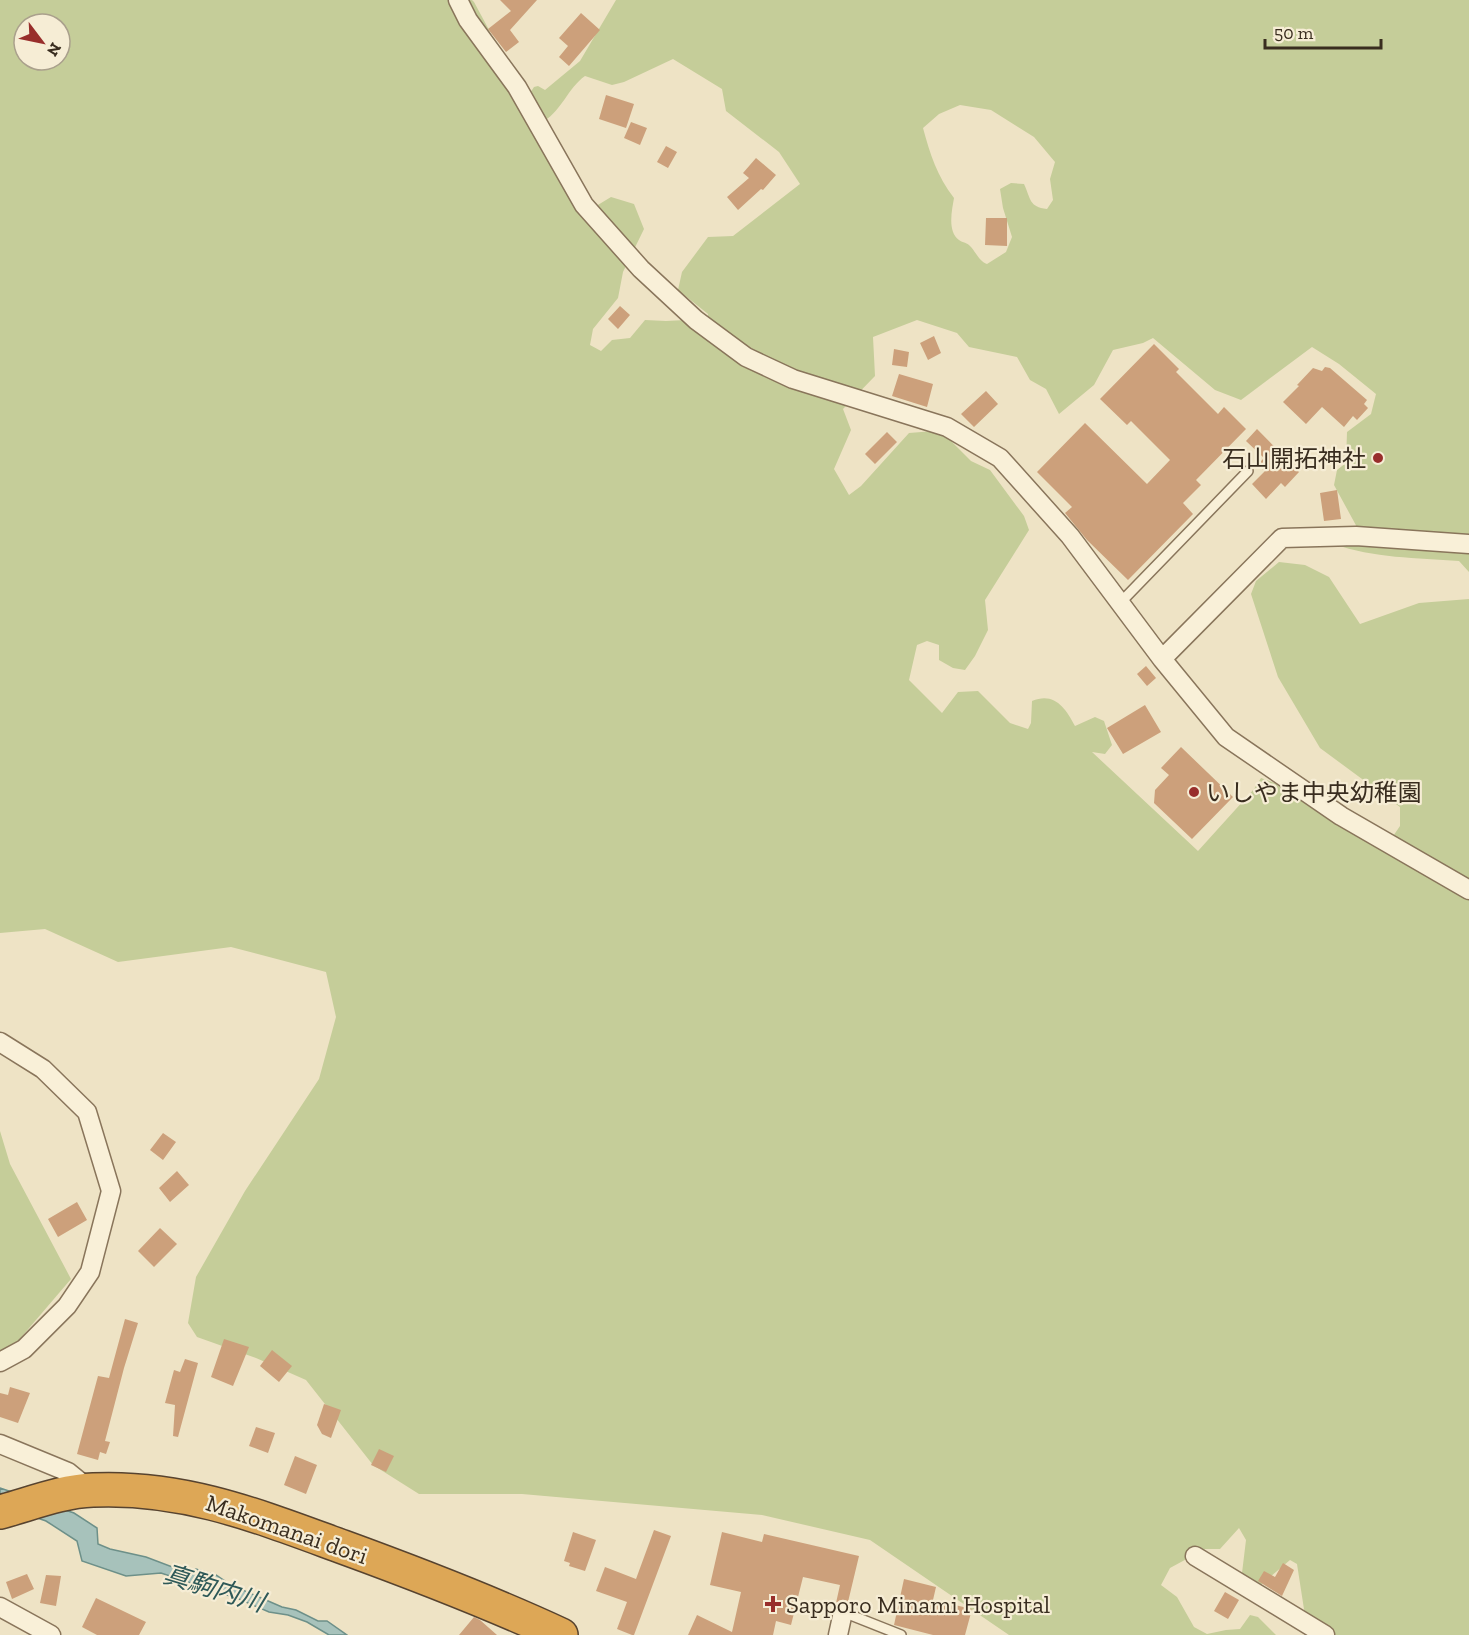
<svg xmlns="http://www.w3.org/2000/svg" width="1469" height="1635" font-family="'Zilla Slab','Noto Sans JP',serif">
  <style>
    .green { fill: #c5cd99; fill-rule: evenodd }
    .water { fill: #a7c2bb; stroke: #6d9089; stroke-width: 1.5 }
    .building { fill: #cca07b }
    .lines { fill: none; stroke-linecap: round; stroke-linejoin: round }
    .lane-casing { stroke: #89755b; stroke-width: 12 }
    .street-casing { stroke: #89755b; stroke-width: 21 }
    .highway-casing { stroke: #57432f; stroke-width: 36 }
    .lane { stroke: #f9f0d8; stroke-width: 9 }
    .street { stroke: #f9f0d8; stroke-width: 18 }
    .highway { stroke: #dda756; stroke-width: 33 }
    .poi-dot { fill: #982e2b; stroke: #f6edd5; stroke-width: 2 }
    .labels { text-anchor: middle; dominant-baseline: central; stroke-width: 4.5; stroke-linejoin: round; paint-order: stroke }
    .poi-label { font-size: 24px; fill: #392d1f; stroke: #f6edd5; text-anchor: start }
    .street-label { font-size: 24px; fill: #392d1f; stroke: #f6edd5 }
    .water-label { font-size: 26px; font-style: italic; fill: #2e5958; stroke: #f6edd5 }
  </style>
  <rect width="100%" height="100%" fill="#eee3c5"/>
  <path class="green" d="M 0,0 L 472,0 L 474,2 L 488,28 L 570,200 L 583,214 L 611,197 L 634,204 L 644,229 L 623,272 L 618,298 L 593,329 L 590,345 L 601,351 L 612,340 L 630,338 L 645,320 L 666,321 L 686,320 L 708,335 L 708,314 L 678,290 L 682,272 L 708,237 L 733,236 L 800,184 L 779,152 L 726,111 L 722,89 L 673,59 L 624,82 L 612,85 L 585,76 C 568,88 562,110 544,121 L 530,93 L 534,87 L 538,86 L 545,90 L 580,61 L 616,0 L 1469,0 L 1469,572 L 1459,561 C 1417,558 1373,558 1334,544 L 1358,529 L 1334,485 L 1337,470 L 1346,463 L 1347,432 L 1371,414 L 1376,394 L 1339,364 L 1312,347 L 1241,400 L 1215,390 L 1153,338 L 1143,343 L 1113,350 L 1094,385 L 1059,414 L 1046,389 L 1030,380 L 1017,357 L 969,347 L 957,333 L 917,320 L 873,337 L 875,376 L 843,409 L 851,430 L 834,469 L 849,495 L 861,486 L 909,433 L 934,431 L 948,438 L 971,461 L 990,470 L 1024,516 L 1029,530 L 985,600 L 988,630 L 975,656 L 965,670 L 953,668 L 939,660 L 939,645 L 927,641 L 917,645 L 909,680 L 942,713 L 958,692 L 978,691 L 1010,723 L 1028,729 L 1031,723 L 1032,701 C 1054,692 1065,707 1075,726 L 1095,717 L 1104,721 L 1112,745 L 1105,754 L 1092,752 L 1198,851 L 1254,789 L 1261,778 L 1288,788 L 1385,848 L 1400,826 L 1400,807 L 1320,748 L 1278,677 L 1251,594 L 1256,581 L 1279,562 L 1305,565 L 1329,577 L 1360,624 L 1419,603 L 1469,599 L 1469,1635 L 1308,1635 L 1297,1564 L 1290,1560 L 1256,1589 L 1242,1573 L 1246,1540 L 1239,1528 L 1220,1549 L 1205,1549 L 1170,1568 L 1161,1585 L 1177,1597 L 1194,1627 L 1207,1634 L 1226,1630 L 1240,1629 L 1250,1615 L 1258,1617 L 1276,1635 L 1009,1635 L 870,1540 L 762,1515 L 522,1494 L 419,1494 L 373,1465 L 306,1380 L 256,1358 L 197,1337 L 188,1323 L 196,1277 L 245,1191 L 319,1079 L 336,1017 L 326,972 L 231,947 L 118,962 L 45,929 L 0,933 ZM 24,24 L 60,24 L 60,60 L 24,60 ZM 960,105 L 991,110 L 1034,137 L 1055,162 L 1050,179 L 1053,200 L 1047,209 C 1029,207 1031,199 1024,184 L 1011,183 L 1000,189 L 1003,208 L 1012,237 L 1006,252 L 987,264 C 979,261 977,254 971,247 C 967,242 963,243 959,240 C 947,231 952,210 954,198 C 937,176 930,154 923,128 L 939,114 Z
    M 0,1131 L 10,1164 L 71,1279 L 18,1341 L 0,1351 Z"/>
  <path class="water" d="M 0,1488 L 74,1513 L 97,1528 L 98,1544 L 110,1549 L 146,1557 L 188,1573 L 196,1569 L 216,1575 L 231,1585 L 282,1607 L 296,1610 L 318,1621 L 327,1621 L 347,1635 L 329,1635 L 307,1622 L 288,1615 L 269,1612 L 239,1599 L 161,1573 L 126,1576 L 82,1561 L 77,1541 L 46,1521 L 0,1505 Z"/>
  <path class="building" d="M 500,0 L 537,0 L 510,30 L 519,42 L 506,52 L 488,29 L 511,11 Z
    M 581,13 L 600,30 L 569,66 L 559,57 L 568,46 L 559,38 Z
    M 606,95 L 634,104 L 626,128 L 599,119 Z
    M 631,122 L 647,128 L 640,145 L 624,138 Z
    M 666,146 L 677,152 L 668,168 L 657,162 Z
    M 756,158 L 776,175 L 763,190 L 761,189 L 738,210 L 727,197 L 749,178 L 743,173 Z
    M 986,218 L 1007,218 L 1007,246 L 985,245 Z
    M 620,306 L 630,315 L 618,329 L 608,319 Z
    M 934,336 L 941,353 L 928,360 L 920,343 Z
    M 1154,344 L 1179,369 L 1176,372 L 1218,414 L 1224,407 L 1246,429 L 1196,480 L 1201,485 L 1183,503 L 1193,514 L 1128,580 L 1087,540 L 1065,513 L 1072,507 L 1037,472 L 1085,423 L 1147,484 L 1170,460 L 1131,421 L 1127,425 L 1100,399 Z
    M 894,349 L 909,352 L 907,367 L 892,365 Z
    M 1325,367 L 1330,368 L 1367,400 L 1364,404 L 1368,408 L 1357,420 L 1353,416 L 1344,427 L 1322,407 L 1306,424 L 1283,402 L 1299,386 L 1297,385 L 1313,368 L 1322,371 Z
    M 899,374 L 933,384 L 927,407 L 892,396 Z
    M 986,391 L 998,404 L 974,427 L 961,414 Z
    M 1257,429 L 1299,472 L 1285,487 L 1281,483 L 1266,499 L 1252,484 L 1265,471 L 1257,465 L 1264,458 L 1246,441 Z
    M 887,432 L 897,442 L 875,464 L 865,454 Z
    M 1337,490 L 1341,519 L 1324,521 L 1320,493 Z
    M 1146,666 L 1156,678 L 1147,686 L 1137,674 Z
    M 1145,705 L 1161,732 L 1123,754 L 1107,728 Z
    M 1181,747 L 1233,797 L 1192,839 L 1154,803 L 1155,790 L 1169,775 L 1161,768 Z
    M 163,1133 L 176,1142 L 163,1160 L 150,1150 Z
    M 177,1171 L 189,1185 L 170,1202 L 159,1188 Z
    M 77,1202 L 87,1220 L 58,1237 L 48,1219 Z
    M 160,1228 L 177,1244 L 154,1267 L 138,1251 Z
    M 125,1319 L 138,1323 L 124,1368 L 105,1441 L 110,1442 L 106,1454 L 100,1452 L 98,1460 L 77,1454 L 98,1376 L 109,1378 Z
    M 224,1339 L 249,1347 L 233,1386 L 211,1377 Z
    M 272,1350 L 292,1366 L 279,1382 L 260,1366 Z
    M 185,1359 L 198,1363 L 178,1437 L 173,1436 L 175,1405 L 165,1403 L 174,1370 L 180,1372 Z
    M 10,1387 L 30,1393 L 18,1423 L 0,1417 L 0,1393 L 8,1395 Z
    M 324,1404 L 341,1410 L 331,1438 L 322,1434 L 317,1425 Z
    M 256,1427 L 275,1433 L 268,1453 L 249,1446 Z
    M 379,1449 L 394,1456 L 386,1472 L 371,1465 Z
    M 295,1456 L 317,1465 L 306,1494 L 284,1485 Z
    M 654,1530 L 671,1536 L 634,1635 L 632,1635 L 617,1629 L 627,1602 L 596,1591 L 605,1567 L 636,1579 Z
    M 573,1532 L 596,1540 L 585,1571 L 569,1566 L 570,1563 L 564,1561 Z
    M 722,1532 L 762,1542 L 764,1534 L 859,1556 L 848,1602 L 840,1601 L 836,1603 L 840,1585 L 803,1577 L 791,1625 L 776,1621 L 773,1635 L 688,1635 L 697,1615 L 732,1632 L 741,1592 L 710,1585 Z
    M 1283,1563 L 1294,1570 L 1282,1596 L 1258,1581 L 1264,1571 L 1275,1577 Z
    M 27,1574 L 34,1589 L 12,1599 L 6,1582 Z
    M 46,1575 L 61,1576 L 56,1606 L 40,1603 Z
    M 904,1579 L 936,1587 L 933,1600 L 972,1609 L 965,1635 L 933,1635 L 894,1625 Z
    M 1225,1592 L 1239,1600 L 1228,1619 L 1214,1611 Z
    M 96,1598 L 146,1622 L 139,1635 L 97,1635 L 82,1627 Z
    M 474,1617 L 480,1620 L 497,1635 L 459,1635 Z"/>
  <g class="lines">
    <defs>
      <path id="lane" d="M 1121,602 L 1248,471
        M 843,1612 L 901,1635"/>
      <path id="street" d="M 458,0 L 468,20 L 517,87 L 584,205 L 641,269 L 696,320 L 746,357 L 793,379 L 947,427 L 1000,458 L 1070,536 L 1162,659 L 1226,737 L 1341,816 L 1469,890
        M 1162,659 L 1282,538 L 1356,536 L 1469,544
        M 0,1042 L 43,1069 L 87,1112 L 111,1191 L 90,1272 L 67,1306 L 24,1349 L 0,1362
        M 0,1444 L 68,1472 L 90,1490
        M 1195,1556 L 1325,1635
        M 0,1607 L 51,1635
        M 838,1635 L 843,1612"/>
      <path id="highway" d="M 0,1512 C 30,1504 62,1491 93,1490 C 184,1486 258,1516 343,1547 C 417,1574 490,1602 561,1635"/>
    </defs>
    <use href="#lane" class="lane-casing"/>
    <use href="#street" class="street-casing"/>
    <use href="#highway" class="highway-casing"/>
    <use href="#lane" class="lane"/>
    <use href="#street" class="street"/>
    <use href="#highway" class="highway"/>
  </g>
  <g class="poi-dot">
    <circle cx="1378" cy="458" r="6"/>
    <circle cx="1194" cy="792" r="6"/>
    <path d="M770 1595h6v6h6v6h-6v6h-6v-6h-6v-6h6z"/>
  </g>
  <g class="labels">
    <g class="poi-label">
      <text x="1366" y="458" text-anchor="end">石山開拓神社</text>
      <text x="1206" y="792">いしやま中央幼稚園</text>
      <text x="786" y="1604">Sapporo Minami Hospital</text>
    </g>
    <g class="street-label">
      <text transform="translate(287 1529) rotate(19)">Makomanai dori</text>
    </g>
    <g class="water-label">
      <text transform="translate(214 1588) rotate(17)">真駒内川</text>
    </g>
  </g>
  <g transform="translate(42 42) rotate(122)"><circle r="28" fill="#f6edd5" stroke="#aaa08c" stroke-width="1.5"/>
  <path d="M0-4.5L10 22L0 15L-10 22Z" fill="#982e2b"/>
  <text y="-9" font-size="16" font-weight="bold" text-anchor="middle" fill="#392d1f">N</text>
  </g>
  <path d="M1265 39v9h116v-9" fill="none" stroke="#392d1f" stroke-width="3"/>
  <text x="1274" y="39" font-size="18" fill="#392d1f" stroke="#f6edd5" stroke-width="4.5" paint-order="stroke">50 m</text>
</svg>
